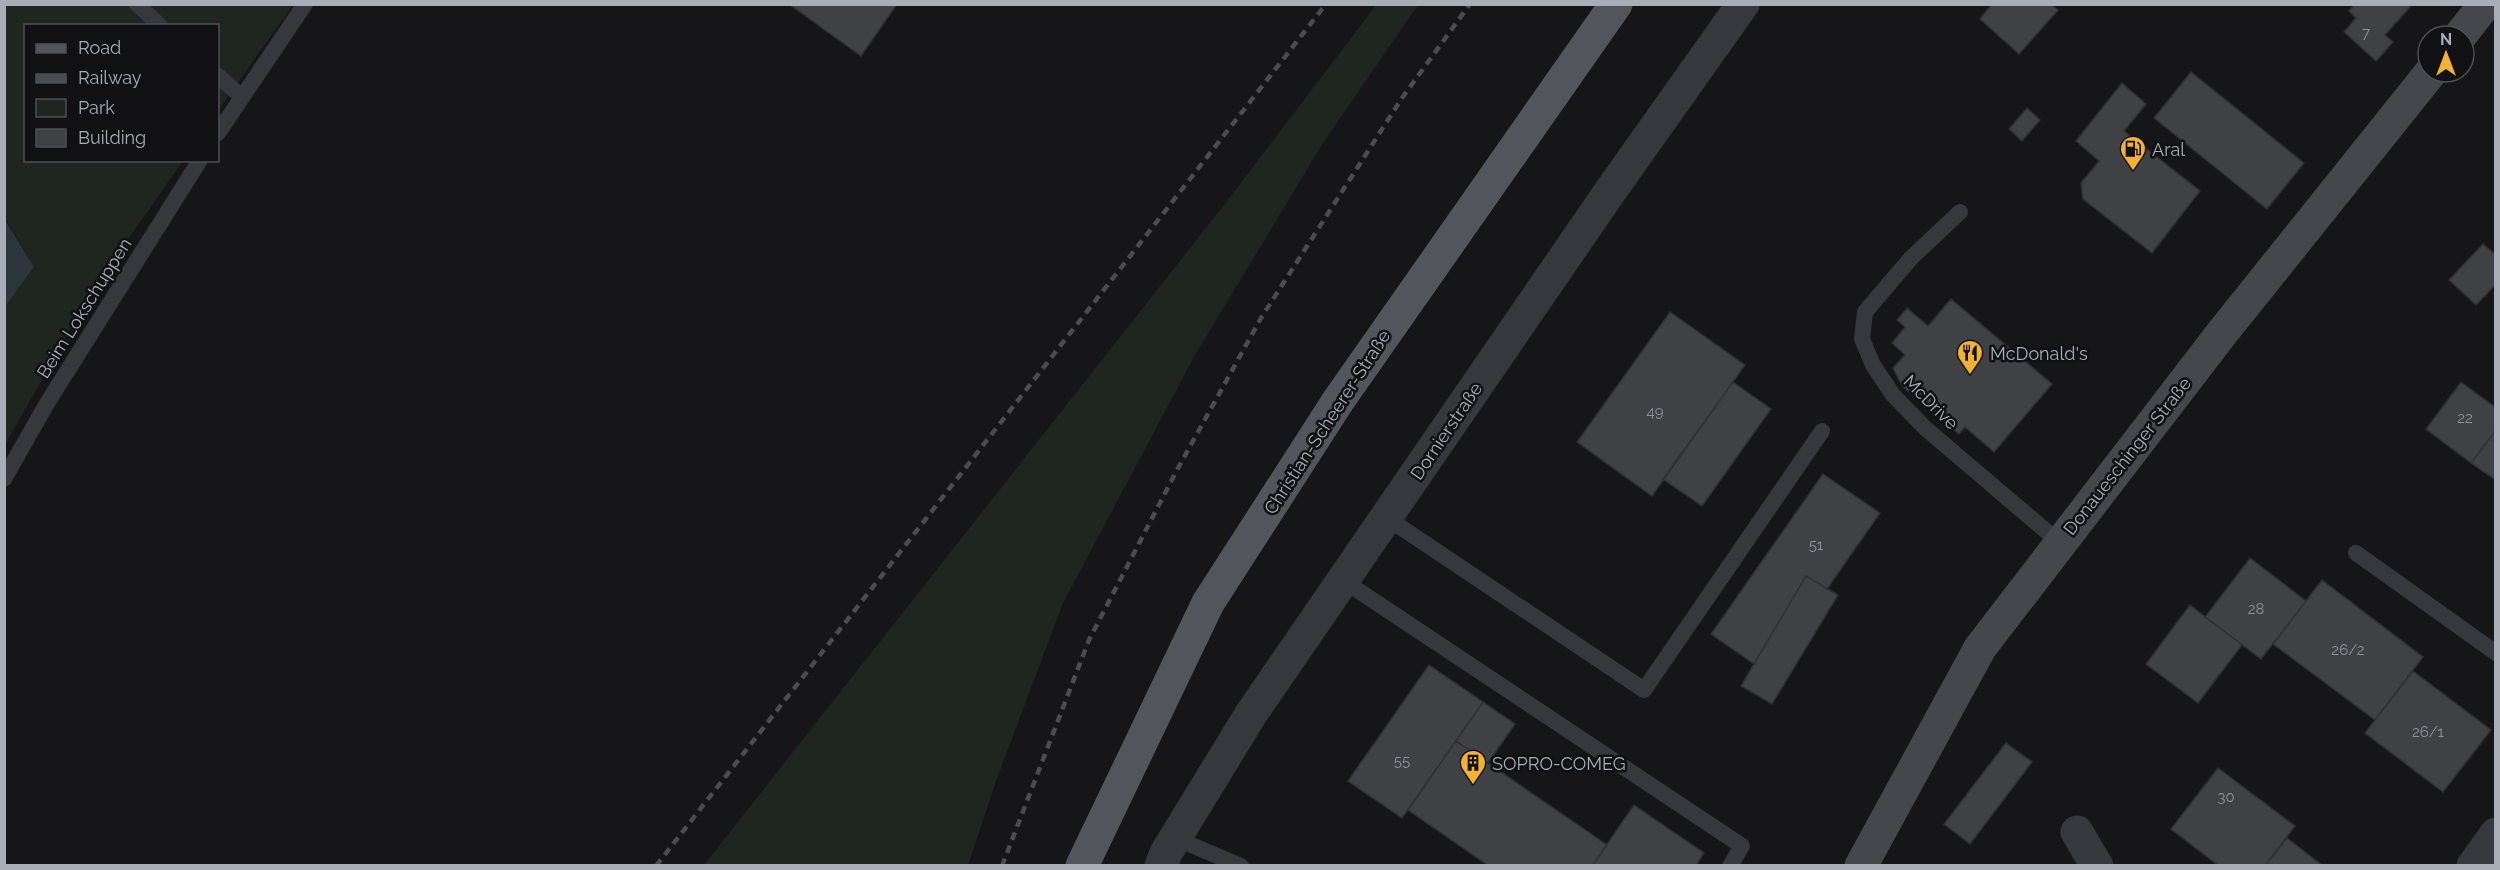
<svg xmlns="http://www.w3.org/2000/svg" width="2500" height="870" font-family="Raleway,sans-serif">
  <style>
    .green { fill: #1e261f }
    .water { fill: #2c353c }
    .building { fill: #404145; stroke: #303034; stroke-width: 1.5 }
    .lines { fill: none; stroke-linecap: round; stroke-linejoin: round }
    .lane { stroke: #37383d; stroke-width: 16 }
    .street { stroke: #37383d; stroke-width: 33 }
    .secondary { stroke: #45474d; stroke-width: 33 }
    .primary { stroke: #53555c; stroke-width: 33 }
    .rail { stroke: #4a4c52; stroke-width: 4.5; stroke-dasharray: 8 6; stroke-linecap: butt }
    .labels { text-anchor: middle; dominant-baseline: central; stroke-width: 5; stroke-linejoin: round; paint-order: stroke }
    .number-label { font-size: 15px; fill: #8e929b }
    .poi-label { font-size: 18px; fill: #a8adb8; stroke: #111113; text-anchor: start }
    .street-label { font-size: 18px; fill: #a8adb8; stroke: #111113 }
  </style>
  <rect width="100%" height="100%" fill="#161618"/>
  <path class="green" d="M 5,5 L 293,5 L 218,111 L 218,26 L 26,26 L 26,160 L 183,161 L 93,289 L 5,445 L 5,307 L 34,267 L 5,218 Z
    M 1376,5 L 1418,5 L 1323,143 L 1195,355 L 1063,603 L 995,784 L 968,865 L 704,865 L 1231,196 Z"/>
  <path class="water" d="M 4,218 L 34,267 L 5,307 L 4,307 Z"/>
  <path class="building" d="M 789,4 L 897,4 L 861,56 Z
    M 1992,4 L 2051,4 L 2058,10 L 2019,54 L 1980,19 Z
    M 2355,4 L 2407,4 L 2410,7 L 2385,35 L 2393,42 L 2376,61 L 2344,32 L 2356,18 L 2349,11 Z
    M 2191,72 L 2304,163 L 2267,209 L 2154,118 Z
    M 2122,83 L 2146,104 L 2124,131 L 2200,191 L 2152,253 L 2083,199 L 2081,183 L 2099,161 L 2076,141 Z
    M 2027,108 L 2040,120 L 2022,141 L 2009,129 Z
    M 2483,244 L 2496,255 L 2496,284 L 2476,305 L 2449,280 Z
    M 1951,299 L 2052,384 L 1994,452 L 1965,427 L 1959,434 L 1902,386 L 1893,368 L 1905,355 L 1892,343 L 1905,327 L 1897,320 L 1907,308 L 1928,326 Z
    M 1670,312 L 1745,365 L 1652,496 L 1577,442 Z
    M 1733,382 L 1771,409 L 1702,506 L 1663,479 Z
    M 2461,382 L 2496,408 L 2496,430 L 2471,463 L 2426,429 Z
    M 2496,430 L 2496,480 L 2471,463 Z
    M 1823,474 L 1880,513 L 1827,589 L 1806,576 L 1754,664 L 1711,634 Z
    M 2250,558 L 2306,601 L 2261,659 L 2205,617 Z
    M 1806,576 L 1838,595 L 1772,704 L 1741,686 Z
    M 2322,580 L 2423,657 L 2375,720 L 2273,644 Z
    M 2190,605 L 2242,645 L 2198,703 L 2146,664 Z
    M 1429,665 L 1483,702 L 1402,818 L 1348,781 Z
    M 2413,671 L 2491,730 L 2443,792 L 2365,733 Z
    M 1483,702 L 1515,724 L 1488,763 L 1456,741 Z
    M 1456,741 L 1607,845 L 1592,866 L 1489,866 L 1408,810 Z
    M 2006,743 L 2032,762 L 1970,844 L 1944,824 Z
    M 2218,768 L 2295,826 L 2265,866 L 2219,866 L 2171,829 Z
    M 1634,805 L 1704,853 L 1696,866 L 1592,866 Z
    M 2287,838 L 2323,866 L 2265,866 Z"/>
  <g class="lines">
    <path class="lane" d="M 137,4 L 160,26
      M 218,76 L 241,96
      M 218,133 L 305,4
      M 1960,212 L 1911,258 L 1865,312 L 1862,339 L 1873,365 L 1893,395 L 1925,428 L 2059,542
      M 4,479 L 46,405 L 200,160
      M 1387,518 L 1644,690 L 1822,431
      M 2356,553 L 2496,653
      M 1344,581 L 1742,846 L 1730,866
      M 1175,838 L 1241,866"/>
    <path class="street" d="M 2077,832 L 2097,866
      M 1161,866 L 1166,853 L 1251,714 L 1609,193 L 1743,4
      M 2473,866 L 2496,834"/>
    <path class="secondary" d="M 2460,36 L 2485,4
      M 1861,866 L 1980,648 L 2222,333 L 2431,72"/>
    <path class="primary" d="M 1082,866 L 1208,603 L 1338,401 L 1616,4"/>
    <path class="rail" d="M 656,866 L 1326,4
      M 1002,866 L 1089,640 L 1177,470 L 1261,318 L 1402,98 L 1470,4"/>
  </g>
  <defs>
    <symbol id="fuel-pin" viewBox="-11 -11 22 30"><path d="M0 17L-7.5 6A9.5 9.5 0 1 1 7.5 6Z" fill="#f2b134" stroke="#111113"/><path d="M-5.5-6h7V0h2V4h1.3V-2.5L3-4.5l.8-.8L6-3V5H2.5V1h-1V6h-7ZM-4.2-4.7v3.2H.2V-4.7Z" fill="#111"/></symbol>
    <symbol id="restaurant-pin" viewBox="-11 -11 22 30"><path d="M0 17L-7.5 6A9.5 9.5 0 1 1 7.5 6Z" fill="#f2b134" stroke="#111113"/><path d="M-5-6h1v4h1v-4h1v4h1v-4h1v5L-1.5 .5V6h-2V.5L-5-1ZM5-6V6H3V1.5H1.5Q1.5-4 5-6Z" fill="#111"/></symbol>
    <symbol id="building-pin" viewBox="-11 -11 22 30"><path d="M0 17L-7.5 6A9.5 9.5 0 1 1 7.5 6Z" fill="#f2b134" stroke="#111113"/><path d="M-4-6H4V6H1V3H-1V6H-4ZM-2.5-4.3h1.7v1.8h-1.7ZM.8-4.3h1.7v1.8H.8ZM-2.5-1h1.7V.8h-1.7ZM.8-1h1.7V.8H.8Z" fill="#111"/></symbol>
  </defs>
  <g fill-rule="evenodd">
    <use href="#fuel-pin" x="2118" y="134" width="30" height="40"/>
    <use href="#restaurant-pin" x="1955" y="338" width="30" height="40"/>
    <use href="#building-pin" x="1458" y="748" width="30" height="40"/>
  </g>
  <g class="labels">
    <g class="number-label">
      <text x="2366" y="33">7</text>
      <text x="1655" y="412">49</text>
      <text x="2465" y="418">22</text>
      <text x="1816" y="545">51</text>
      <text x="2256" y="609">28</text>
      <text x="2348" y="650">26/2</text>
      <text x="2428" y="732">26/1</text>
      <text x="1402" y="761">55</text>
      <text x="2226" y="797">30</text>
    </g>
    <g class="poi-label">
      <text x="2152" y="149">Aral</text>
      <text x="1990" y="353">McDonald's</text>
      <text x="1492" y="763">SOPRO-COMEG</text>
    </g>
    <g class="street-label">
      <text transform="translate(84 308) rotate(-58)">Beim Lokschuppen</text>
      <text transform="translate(1931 402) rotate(45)">McDrive</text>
      <text transform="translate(1327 422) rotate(-57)">Christian-Scheerer-Straße</text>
      <text transform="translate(1446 431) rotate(-56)">Dornierstraße</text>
      <text transform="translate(2127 456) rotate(-52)">Donaueschinger Straße</text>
    </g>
  </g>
  <rect width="2500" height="870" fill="none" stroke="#a8adb8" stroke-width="12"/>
  <rect x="24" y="24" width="195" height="138" fill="#111113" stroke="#4d4f55" stroke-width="1.5"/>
  <rect x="36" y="44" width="30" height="9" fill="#53555c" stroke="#4d4f55" stroke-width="1.5"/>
  <text x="78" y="54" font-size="18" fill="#a8adb8">Road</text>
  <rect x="36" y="74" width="30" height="9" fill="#4a4c52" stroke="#4d4f55" stroke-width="1.5"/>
  <text x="78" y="84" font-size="18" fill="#a8adb8">Railway</text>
  <rect x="36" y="99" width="30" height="18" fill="#1e261f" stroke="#4d4f55" stroke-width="1.5"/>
  <text x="78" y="114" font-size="18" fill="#a8adb8">Park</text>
  <rect x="36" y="129" width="30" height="18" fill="#404145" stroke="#4d4f55" stroke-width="1.5"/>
  <text x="78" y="144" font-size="18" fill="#a8adb8">Building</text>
  <g transform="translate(2446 54)"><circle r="28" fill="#111113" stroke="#4d4f55" stroke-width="1.5"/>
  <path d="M0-4.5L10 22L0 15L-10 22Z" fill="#f2b134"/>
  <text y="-9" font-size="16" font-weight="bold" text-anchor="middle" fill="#a8adb8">N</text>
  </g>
</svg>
